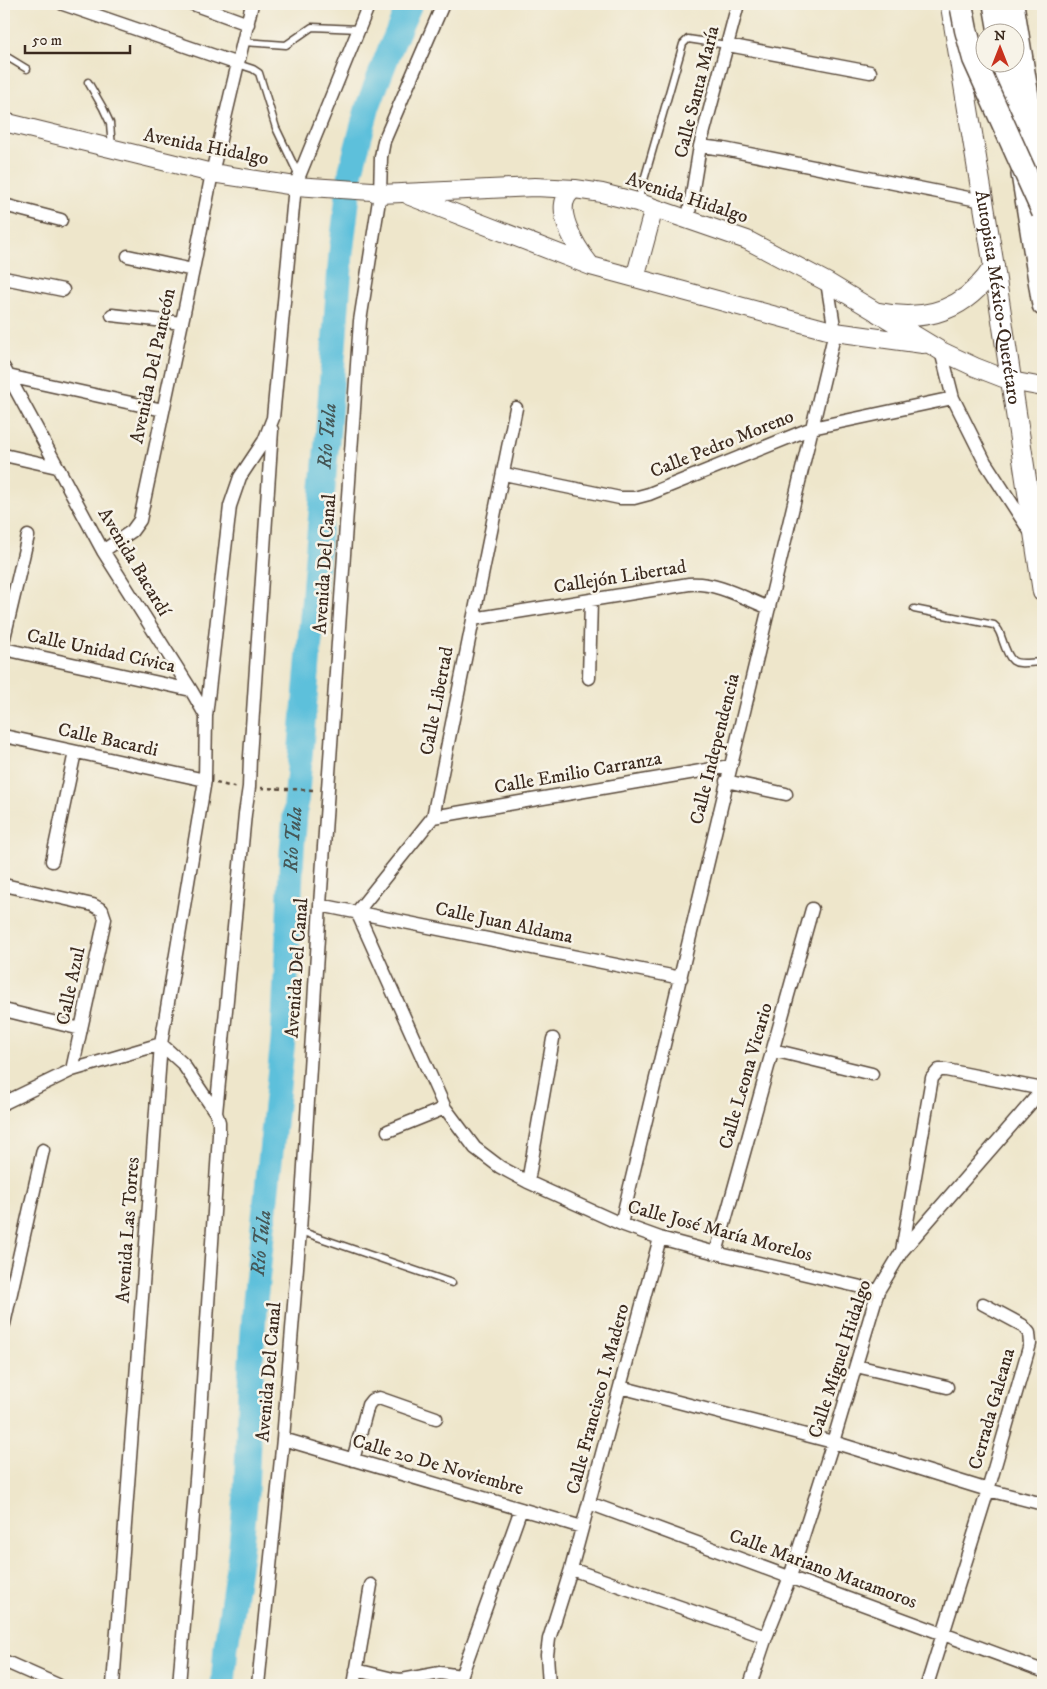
<svg xmlns="http://www.w3.org/2000/svg" width="1047" height="1689" font-family="'IM FELL DW Pica',serif">
  <style>
    .lines { fill: none; stroke-linecap: round; stroke-linejoin: round }
    .river { stroke: #5dc0db; stroke-width: 25 }
    .service-casing { stroke: #564638; stroke-width: 9 }
    .minor-casing { stroke: #564638; stroke-width: 15 }
    .secondary-casing { stroke: #564638; stroke-width: 20 }
    .primary-casing { stroke: #564638; stroke-width: 22 }
    .trunk-casing { stroke: #564638; stroke-width: 24 }
    .path { stroke: #564638; stroke-width: 2.5; stroke-dasharray: 4 4; stroke-linecap: butt }
    .service { stroke: #fff; stroke-width: 6 }
    .minor { stroke: #fff; stroke-width: 12 }
    .secondary { stroke: #fff; stroke-width: 18 }
    .primary { stroke: #fff; stroke-width: 20 }
    .trunk { stroke: #fff; stroke-width: 21 }
    .motorway-bridge-casing { stroke: #564638; stroke-width: 25; stroke-linecap: butt }
    .motorway-bridge { stroke: #fff; stroke-width: 22 }
    .labels { text-anchor: middle; dominant-baseline: central; stroke-width: 5; stroke-linejoin: round; paint-order: stroke }
    .street-label { font-size: 19px; fill: #3b2a1e; stroke: #f7f3e8 }
    .water-label { font-size: 20px; font-style: italic; fill: #455757; stroke: #f7f3e8 }
  </style>
  <rect width="100%" height="100%" fill="#f7f3e8"/>
  <filter id="ink" filterUnits="userSpaceOnUse"><feTurbulence type="fractalNoise" baseFrequency=".02" numOctaves="2"/><feDisplacementMap in="SourceGraphic" scale="10" xChannelSelector="R" yChannelSelector="G"/><feConvolveMatrix kernelMatrix="1 2 1 2 8 2 1 2 1" color-interpolation-filters="sRGB"/></filter>
  <filter id="wash" filterUnits="userSpaceOnUse"><feTurbulence type="fractalNoise" baseFrequency=".0096" numOctaves="4" result="noise"/><feDisplacementMap in="SourceGraphic" scale="20" xChannelSelector="R" yChannelSelector="G"/><feGaussianBlur stdDeviation="1.12" result="paint"/><feColorMatrix in="noise" values="0 0 0 0 0 0 0 0 0 0 0 0 0 0 0 0 0 1.4 0 .05"/><feComposite in="paint" operator="in"/></filter>
  <g filter="url(#wash)">
    <rect width="100%" height="100%" fill="#eee6cb"/>
    <g class="lines">
      <path class="river" id="s1" d="M 223,1685 L 226,1646 L 240,1554 L 246,1494 L 251,1362 L 255,1301 L 283,1040 L 292,851 L 328,429 L 341,253 L 351,170 L 368,106 L 390,49 L 410,4"/>
    </g>
  </g>
  <g filter="url(#ink)">
    <g class="lines">
      <defs>
        <path id="service" d="M 243,42 L 286,45 L 312,27 L 359,29
          M 4,55 L 27,69
          M 238,64 L 253,69 L 259,73 L 276,128 L 299,176
          M 88,82 L 103,108 L 110,123 L 112,148
          M 638,201 L 683,44 L 688,39 L 727,45
          M 914,609 L 994,625 C 999,629 1000,633 1002,639 C 1012,669 1014,663 1043,662
          M 300,1231 L 452,1283"/>
        <path id="minor" d="M 63,4 L 238,64
          M 193,4 L 248,24
          M 728,45 L 870,72
          M 700,146 L 724,149 L 983,201
          M 4,205 L 61,220
          M 688,219 L 700,146 L 738,4
          M 128,256 L 193,270
          M 4,278 L 63,290
          M 112,315 L 182,323
          M 941,351 L 953,398 L 985,462 L 1031,533
          M 4,368 L 103,551 L 191,690 L 206,716
          M 8,376 L 163,410
          M 516,408 L 433,817 L 357,912 L 445,1108 L 475,1148 L 500,1167 L 528,1182 L 621,1224 L 660,1238 L 716,1253 L 878,1291
          M 4,455 L 57,467
          M 504,474 L 620,498 L 634,498 L 649,494 L 812,428 L 953,398
          M 103,551 L 132,531 L 140,520 L 193,270 L 212,173 L 252,4
          M 473,619 L 689,584 C 717,582 744,598 769,608
          M 4,638 L 28,536
          M 4,649 L 191,690
          M 589,678 L 591,600
          M 4,736 L 205,780
          M 726,781 L 786,794
          M 433,817 L 730,766
          M 52,861 L 75,752
          M 4,885 L 93,905 L 102,910 L 105,919 L 72,1070
          M 320,905 L 681,978
          M 4,1010 L 81,1029
          M 773,1050 L 872,1074
          M 4,1103 L 72,1070 L 161,1044 L 183,1064 L 216,1113 L 219,1122 L 219,1135 L 199,1443 L 179,1685
          M 216,1113 L 245,814 L 249,787 L 250,757 L 272,430
          M 388,1131 L 445,1108
          M 528,1182 L 553,1039
          M 621,1224 L 835,332 L 827,282
          M 902,1251 L 932,1078 L 939,1070 L 946,1070 L 1043,1089
          M 716,1253 L 812,909
          M 4,1324 L 43,1150
          M 856,1366 L 947,1387
          M 620,1387 L 833,1442 L 988,1490 L 1043,1504
          M 283,1439 L 582,1527
          M 353,1460 L 368,1405 L 372,1400 L 379,1398 L 436,1418
          M 589,1503 L 1043,1671
          M 571,1569 L 766,1637
          M 4,1661 L 58,1685
          M 356,1670 L 393,1679 L 402,1680 L 440,1673 L 461,1676
          M 113,1685 L 161,1044 L 205,780 L 206,716 L 230,506 L 240,477 L 264,441 L 273,418 L 295,186 L 369,4
          M 258,1685 L 283,1439 L 300,1231 L 320,905 L 360,321 L 380,194 L 381,157 L 384,141 L 443,4
          M 354,1685 L 371,1585
          M 458,1685 L 521,1509
          M 549,1685 L 547,1655 L 549,1639 L 571,1569 L 660,1238
          M 750,1685 L 766,1637 L 790,1577 L 833,1442 L 878,1291 L 902,1251 L 1043,1089
          M 927,1685 L 988,1490 L 1030,1344 L 1029,1333 L 1022,1325 L 983,1304"/>
        <path id="secondary" d="M 4,122 L 212,173 L 295,186 L 372,191 L 380,194 L 535,187 L 575,189 L 602,193 L 637,202 L 747,240 L 827,282 L 941,351 L 975,367 L 1011,381 L 1043,387
          M 575,189 C 547,203 578,250 591,266
          M 410,196 L 591,266 L 835,332 L 923,344
          M 635,278 L 654,208"/>
        <g id="primary">
          <path id="s2" d="M 951,6 L 994,267 L 1043,592"/>
          <path d="M 879,313 C 927,323 967,309 994,267"/>
        </g>
        <path id="trunk" d="M 994,4 L 999,32
          M 1013,4 L 1043,189
          M 1003,62 L 1017,144
          M 1022,174 L 1043,305"/>
      </defs>
      <use href="#service" class="service-casing"/>
      <use href="#minor" class="minor-casing"/>
      <use href="#secondary" class="secondary-casing"/>
      <use href="#primary" class="primary-casing"/>
      <use href="#trunk" class="trunk-casing"/>
      <path class="path" d="M 216,783 L 238,788
        M 261,788 L 315,790"/>
      <use href="#service" class="service"/>
      <use href="#minor" class="minor"/>
      <use href="#secondary" class="secondary"/>
      <use href="#primary" class="primary"/>
      <use href="#trunk" class="trunk"/>
      <defs>
        <path id="motorway-bridge" d="M 961,4 L 966,30 L 974,59 L 1043,212"/>
      </defs>
      <use href="#motorway-bridge" class="motorway-bridge-casing"/>
      <use href="#motorway-bridge" class="motorway-bridge"/>
    </g>
  </g>
  <g class="labels">
    <g class="street-label">
      <text transform="translate(697 92) rotate(-76)">Calle Santa María</text>
      <text transform="translate(206 147) rotate(11)">Avenida Hidalgo</text>
      <text transform="translate(687 198) rotate(18)">Avenida Hidalgo</text>
      <text stroke="none"><textPath href="#s2" startOffset="295">Autopista México-Querétaro</textPath></text>
      <text transform="translate(153 366) rotate(-78)">Avenida Del Panteón</text>
      <text transform="translate(722 444) rotate(-22)">Calle Pedro Moreno</text>
      <text transform="translate(134 562) rotate(59)">Avenida Bacardí</text>
      <text transform="translate(325 564) rotate(-86)">Avenida Del Canal</text>
      <text transform="translate(620 577) rotate(-9)">Callejón Libertad</text>
      <text transform="translate(101 651) rotate(12)">Calle Unidad Cívica</text>
      <text transform="translate(437 701) rotate(-79)">Calle Libertad</text>
      <text transform="translate(108 740) rotate(12)">Calle Bacardi</text>
      <text transform="translate(715 749) rotate(-76)">Calle Independencia</text>
      <text transform="translate(578 773) rotate(-10)">Calle Emilio Carranza</text>
      <text transform="translate(504 923) rotate(12)">Calle Juan Aldama</text>
      <text transform="translate(297 968) rotate(-86)">Avenida Del Canal</text>
      <text transform="translate(71 986) rotate(-78)">Calle Azul</text>
      <text transform="translate(746 1076) rotate(-74)">Calle Leona Vicario</text>
      <text transform="translate(128 1230) rotate(-86)">Avenida Las Torres</text>
      <text transform="translate(720 1231) rotate(15)">Calle José María Morelos</text>
      <text transform="translate(840 1359) rotate(-72)">Calle Miguel Hidalgo</text>
      <text transform="translate(269 1372) rotate(-85)">Avenida Del Canal</text>
      <text transform="translate(598 1399) rotate(-75)">Calle Francisco I. Madero</text>
      <text transform="translate(992 1409) rotate(-74)">Cerrada Galeana</text>
      <text transform="translate(438 1465) rotate(16)">Calle 20 De Noviembre</text>
      <text transform="translate(823 1569) rotate(20)">Calle Mariano Matamoros</text>
    </g>
    <g class="water-label">
      <text stroke="none"><textPath href="#s1" startOffset="1254">Río Tula</textPath></text>
      <text stroke="none"><textPath href="#s1" startOffset="849">Río Tula</textPath></text>
      <text stroke="none"><textPath href="#s1" startOffset="444">Río Tula</textPath></text>
    </g>
  </g>
  <rect width="1047" height="1689" fill="none" stroke="#f7f3e8" stroke-width="20"/>
  <g transform="translate(1000 48)"><circle r="24" fill="#f7f3e8" stroke="#aca397"/>
  <path d="M0-4L9 19L0 12L-9 19Z" fill="#c8321e"/>
  <text y="-8" font-size="14" font-weight="bold" text-anchor="middle" fill="#3b2a1e">N</text>
  </g>
  <path d="M25 45v8h105v-8" fill="none" stroke="#3b2a1e" stroke-width="2.5"/>
  <text x="32" y="45" font-size="15" fill="#3b2a1e" stroke="#f7f3e8" stroke-width="4" paint-order="stroke">50 m</text>
</svg>
